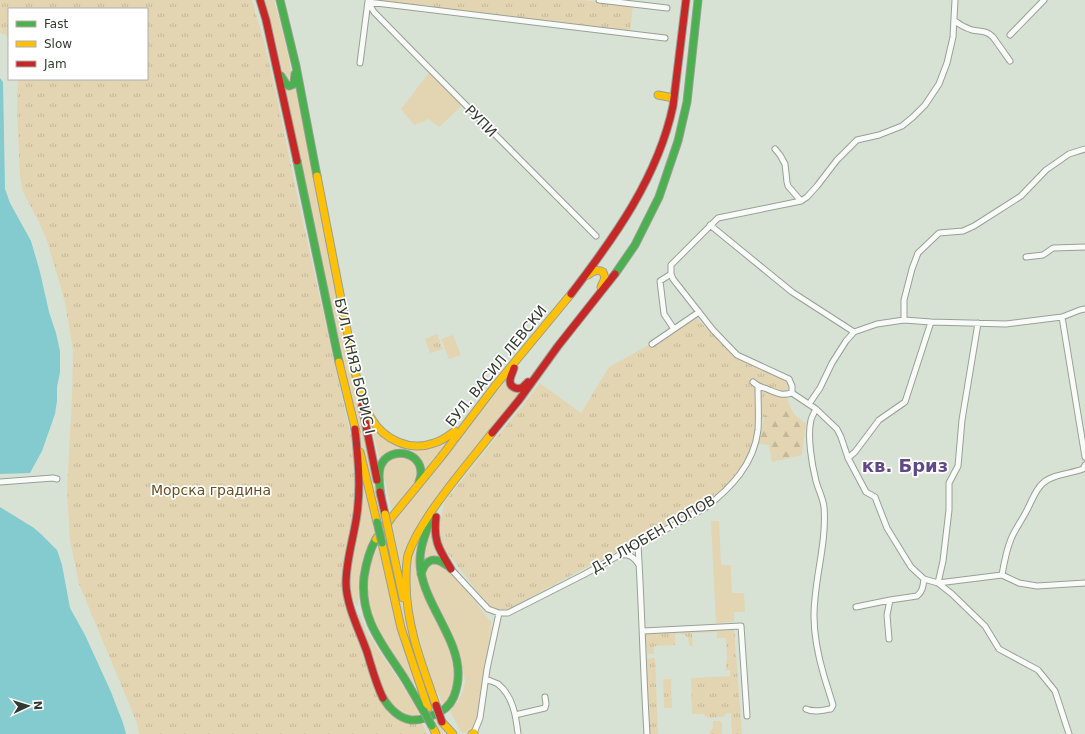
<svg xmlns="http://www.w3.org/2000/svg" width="1085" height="734" font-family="'DejaVu Sans',sans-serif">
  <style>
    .grass { fill: #e3d5b2 }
    .forest { fill: url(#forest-firs) }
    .park { fill: url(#park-tufts) }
    .water { fill: #83cbce }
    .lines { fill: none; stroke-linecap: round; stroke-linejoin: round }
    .street-casing { stroke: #98a096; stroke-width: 7 }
    .fast-casing { stroke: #98a096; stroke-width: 9 }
    .slow-casing { stroke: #98a096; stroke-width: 9 }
    .jam-casing { stroke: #98a096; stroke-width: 9 }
    .street { stroke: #f9fbf9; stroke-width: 5 }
    .fast { stroke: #4caf50; stroke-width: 7 }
    .slow { stroke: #ffc107; stroke-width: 7 }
    .jam { stroke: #c62828; stroke-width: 7 }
    .fast-bridge-casing { stroke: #98a096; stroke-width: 9; stroke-linecap: butt }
    .slow-bridge-casing { stroke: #98a096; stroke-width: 9; stroke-linecap: butt }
    .jam-bridge-casing { stroke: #98a096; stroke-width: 9; stroke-linecap: butt }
    .fast-bridge { stroke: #4caf50; stroke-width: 7 }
    .slow-bridge { stroke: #ffc107; stroke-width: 7 }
    .jam-bridge { stroke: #c62828; stroke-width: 7 }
    .labels { text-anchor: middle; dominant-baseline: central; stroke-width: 3.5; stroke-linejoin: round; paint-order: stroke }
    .street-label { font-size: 14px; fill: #323a31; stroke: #fff }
    .park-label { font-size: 14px; fill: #6a4e1f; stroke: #fff }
    .district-label { font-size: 18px; font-weight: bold; fill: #614987; stroke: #fff }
  </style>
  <defs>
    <pattern id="forest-firs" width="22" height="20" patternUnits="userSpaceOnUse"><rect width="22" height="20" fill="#e3d5b2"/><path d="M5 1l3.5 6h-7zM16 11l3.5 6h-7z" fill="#c3b89a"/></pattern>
    <pattern id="park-tufts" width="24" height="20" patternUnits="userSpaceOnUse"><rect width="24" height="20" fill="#e3d5b2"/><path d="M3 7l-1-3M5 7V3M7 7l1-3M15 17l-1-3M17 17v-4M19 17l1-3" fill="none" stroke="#c3b89a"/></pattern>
  </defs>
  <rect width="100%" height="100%" fill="#d7e2d5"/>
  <path class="grass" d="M 264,0 L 274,0 C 278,15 294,70 291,82 L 288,83 L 284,79 L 275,39 Z
    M 431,70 L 464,104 L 439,127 L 429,119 L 414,125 L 401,109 Z
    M 296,88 L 298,88 L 368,451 L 395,576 L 410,635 L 434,710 L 444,734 L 440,734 L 417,670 L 401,613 L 356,420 L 285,91 L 286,90 L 291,91 Z
    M 453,335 L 461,355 L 449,359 L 441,339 Z
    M 507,379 L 522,391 L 419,525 L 411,537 L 408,544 L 402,570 L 392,524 Z
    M 372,427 L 408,448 L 407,452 L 380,462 Z
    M 449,440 L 425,472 L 413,453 L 413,451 L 415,449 Z
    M 397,456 L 411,458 L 419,476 L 392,512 L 383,473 L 386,462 Z
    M 362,474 L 376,536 L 360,574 L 358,606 L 357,606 C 350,597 350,585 350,574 Z
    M 711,521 L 719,521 L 721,565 L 731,565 L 732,593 L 744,593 L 745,612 L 734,612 L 734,622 L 716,623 Z
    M 425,527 L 416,556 L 449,644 L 457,684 L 443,707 L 438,692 L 435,692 L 415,624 L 409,590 L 411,556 Z
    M 431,527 L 439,556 L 423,565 L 421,552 Z
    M 378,546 L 397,622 L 416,684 L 413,684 L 376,629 L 368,602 L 368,576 L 372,559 Z
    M 433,563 L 443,565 L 459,581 L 491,622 L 491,631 L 476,723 L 474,728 L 466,733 L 461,732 L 450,711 L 458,701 L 463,691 L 465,682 L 463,670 L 461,661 L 426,585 L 425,568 Z
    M 358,615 L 360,615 L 361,617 L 366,630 L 370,637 L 409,695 L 418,710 L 420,718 L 400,714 L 386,698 Z"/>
  <path class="forest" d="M 787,398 C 792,412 794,416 806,423 L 802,455 L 772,462 L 769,445 L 759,444 L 765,412 Z"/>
  <path class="park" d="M 0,0 L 252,0 L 265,45 L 274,84 L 298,200 L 354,450 L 355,478 L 354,511 L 343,573 L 381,700 L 422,723 L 427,734 L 139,734 L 137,723 L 79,584 L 70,540 L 67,490 L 72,398 L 73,350 L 64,298 L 47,241 L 39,222 L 23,192 L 20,176 L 17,108 L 18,79 L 147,79 L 147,9 L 9,9 L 9,42 L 6,35 L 0,33 L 1,29 L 0,28 Z
    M 379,0 L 583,0 L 633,6 L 630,32 L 378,2 Z
    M 693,315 L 736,357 L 780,378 L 788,383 L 787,405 L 764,416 L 756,428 L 752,445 L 740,469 L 724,488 L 704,505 L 506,610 L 490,608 L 443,547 L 439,526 L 445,501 L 490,445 L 524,404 L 540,383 L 581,413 L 609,367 L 656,341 Z
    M 437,334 L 443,349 L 430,353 L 425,339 Z
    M 734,628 L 742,734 L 732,734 L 731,713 L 725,714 L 724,717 L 708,718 L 703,714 L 692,714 L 691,678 L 730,676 L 730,670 L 726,670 L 726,664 L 727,659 L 726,638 L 717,638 L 717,632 L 692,633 L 693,647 L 689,645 L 688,637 L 679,633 L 675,634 L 675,645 L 654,646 L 654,654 L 647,654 L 645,633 Z
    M 655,658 L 658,734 L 650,734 L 646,659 Z
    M 663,679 L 671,679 L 672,708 L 664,708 Z
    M 713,721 L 720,721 L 722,724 L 722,734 L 710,734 L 710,731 L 713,728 Z"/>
  <path class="water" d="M 0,78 L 3,82 L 5,189 L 10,203 L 31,241 L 40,272 L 49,312 L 56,333 L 60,351 L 60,372 L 57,387 L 57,401 L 55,414 L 42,451 L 30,473 L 0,474 Z
    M 0,507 L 34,528 L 42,535 L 57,550 L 62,565 L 70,608 L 85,635 L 111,692 L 123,723 L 126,734 L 0,734 Z"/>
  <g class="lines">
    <defs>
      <path id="street" d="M 599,0 L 667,8
        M 368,2 L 374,12 L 420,59 L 596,236
        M 368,2 L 665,38
        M 955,21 C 960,25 966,28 972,30 C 981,32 986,30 993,37 L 1010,61
        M 1010,35 L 1044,0
        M 360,63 L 368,1
        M 775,149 L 780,155 L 785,164 L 787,182 L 788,186 L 801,201
        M 710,225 L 792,292 L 854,332
        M 1026,257 L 1043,255 L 1053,248 L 1085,247
        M 671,274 L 660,281 L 664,314 L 674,329
        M 1062,317 L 1085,457
        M 904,320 L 904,300 L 912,269 L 918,253 L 939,233 L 963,231 L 974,226 L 1021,196 L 1046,170 L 1069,154 L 1085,149
        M 978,323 L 962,420 L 958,466 L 949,483 L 949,510 L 943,561 L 938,583 L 1002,575 L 1019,583 L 1037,586 L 1085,583
        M 652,344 L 699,312
        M 753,382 C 757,386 761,387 767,389 C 777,393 781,396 792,393
        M 792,393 L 792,386 L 789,379 L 737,355 L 713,330 L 673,279 L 671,274 L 671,265 L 718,218 L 801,201 L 807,197 L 817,186 L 837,160 L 857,140 L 879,135 L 902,126 L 913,117 L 925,105 L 939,84 L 947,63 L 953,37 L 955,0
        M 792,393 L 816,409 L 837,429 L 841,437 L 848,458 L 866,492 L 875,497 L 887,528 L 911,567 L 924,579 L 938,583 L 952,594 L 985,626 L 999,649 L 1038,670 L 1055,691 L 1069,734
        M 809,404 L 820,388 L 832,363 L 846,341 L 854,332 L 877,324 L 904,320 L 931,322 L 1006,324 L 1062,317 L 1080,310 L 1085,309
        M 848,458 L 855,452 L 879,420 L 905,402 L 931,322
        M 0,482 L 53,478 L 57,479
        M 638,545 C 642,608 643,671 647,734
        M 620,555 C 630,554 634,557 639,565
        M 451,569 L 488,609 L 499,613 L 508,613 L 583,575 L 705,508 C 731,488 754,464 758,430 C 759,416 758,401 758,386
        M 1002,575 C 1004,563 1006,551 1011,539 C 1015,529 1022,520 1027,510 C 1032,501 1035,490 1043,483 C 1053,474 1070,474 1083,469 L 1085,465
        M 856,607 L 890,600 L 917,596 C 923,591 923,586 924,579
        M 643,631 L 741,626 L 747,716
        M 889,639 L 887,615 L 890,600
        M 486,679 C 490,681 494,682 498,684 C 513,696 516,716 518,734
        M 806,709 C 814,713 822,710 831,709 L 833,705 C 830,695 827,686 824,676 C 819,659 814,634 814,616 C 814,579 827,544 824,507 C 823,498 818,489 816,481 C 812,465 807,436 811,420 C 812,416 814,413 816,409
        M 515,715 L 545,708 L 546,704 L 545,697
        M 474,733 L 480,718 L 487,669 L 499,613"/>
      <path id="fast" d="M 280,0 L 296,66 L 317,176
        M 281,76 L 286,84 L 289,86 L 294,84 L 295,74
        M 297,161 L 339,362
        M 615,274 L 635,245 L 659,197 L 678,141 L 687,102 L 698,0
        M 381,496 C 380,487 377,474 381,465 C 390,446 421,451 421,473 C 421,476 420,479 419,482
        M 376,539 C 369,551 366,564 364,577 C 360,616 379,640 399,670 C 408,683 415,697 423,710
        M 421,574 C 426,558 435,556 448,566
        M 383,698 C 389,708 399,718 411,720 C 421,721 432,716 440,712 C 449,707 454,699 456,690 C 457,686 458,682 458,678 C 461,642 427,608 421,572 C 417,552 425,535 432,516"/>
      <path id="slow" d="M 658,95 L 674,98
        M 317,176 L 356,376
        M 588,275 C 593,271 597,269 603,272 L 605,278 L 601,287
        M 339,362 L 356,432
        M 355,372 C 360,387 362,405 371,418 C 384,440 410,452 434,443 C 442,441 448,436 455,431
        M 360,452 L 377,522
        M 389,533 L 403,598
        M 376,539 L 392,517 L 441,457 L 495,386 L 571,294
        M 382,543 L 401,628 L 428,708
        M 436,705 C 422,665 406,625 406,582 C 406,573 406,563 408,555 C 413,540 421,527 429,515 C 448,486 471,460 492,433
        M 442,722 L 453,734
        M 432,726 L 436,734
        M 472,734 L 474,733"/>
      <path id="jam" d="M 260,0 L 266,20 L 297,161
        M 571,294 C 614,238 658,177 673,106 L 686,0
        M 514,368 C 513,372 510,377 510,381 C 510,388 518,390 523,387 C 524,386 527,383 528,382
        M 362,406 L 377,480
        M 355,429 C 358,457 361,485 357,514 C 354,537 346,560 346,583 C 346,605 360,632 367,652 C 372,668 376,684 383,698
        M 492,433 L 519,400 L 558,346 L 615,274
        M 380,492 L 385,514
        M 436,517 C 433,541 439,549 451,569"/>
    </defs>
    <use href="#street" class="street-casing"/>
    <use href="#fast" class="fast-casing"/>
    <use href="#slow" class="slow-casing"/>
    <use href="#jam" class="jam-casing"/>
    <use href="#street" class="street"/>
    <use href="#fast" class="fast"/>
    <use href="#slow" class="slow"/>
    <use href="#jam" class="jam"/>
    <defs>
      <path id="fast-bridge" d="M 377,522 L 382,543
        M 423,710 L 432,726"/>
      <path id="slow-bridge" d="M 385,514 L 389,533"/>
      <path id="jam-bridge" d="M 436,705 L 442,722"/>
    </defs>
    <use href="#fast-bridge" class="fast-bridge-casing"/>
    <use href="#slow-bridge" class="slow-bridge-casing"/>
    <use href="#jam-bridge" class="jam-bridge-casing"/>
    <use href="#fast-bridge" class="fast-bridge"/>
    <use href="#slow-bridge" class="slow-bridge"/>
    <use href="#jam-bridge" class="jam-bridge"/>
  </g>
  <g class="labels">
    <g class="street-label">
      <text transform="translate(481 121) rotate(45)">РУПИ</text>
      <text transform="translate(355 366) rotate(77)">БУЛ. КНЯЗ БОРИС I</text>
      <text transform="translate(496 366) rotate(-51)">БУЛ. ВАСИЛ ЛЕВСКИ</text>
      <text transform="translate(653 534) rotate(-30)">Д-Р ЛЮБЕН ПОПОВ</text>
    </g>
    <g class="park-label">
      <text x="211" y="490">Морска градина</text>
    </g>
    <g class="district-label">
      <text x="905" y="465">кв. Бриз</text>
    </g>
  </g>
  <rect x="8" y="8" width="140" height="72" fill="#ffffff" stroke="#adb0ad"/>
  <rect x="16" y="21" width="20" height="6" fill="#4caf50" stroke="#adb0ad"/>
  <text x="44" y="28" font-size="12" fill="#323a31">Fast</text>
  <rect x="16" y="41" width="20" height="6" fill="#ffc107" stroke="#adb0ad"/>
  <text x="44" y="48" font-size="12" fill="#323a31">Slow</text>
  <rect x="16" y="61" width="20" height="6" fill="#c62828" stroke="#adb0ad"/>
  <text x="44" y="68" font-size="12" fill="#323a31">Jam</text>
  <g transform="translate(28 706) rotate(86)" stroke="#ffffff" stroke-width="3" paint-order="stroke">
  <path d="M0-3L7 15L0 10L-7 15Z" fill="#323a31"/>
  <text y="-6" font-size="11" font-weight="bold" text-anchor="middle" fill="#323a31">N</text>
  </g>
</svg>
